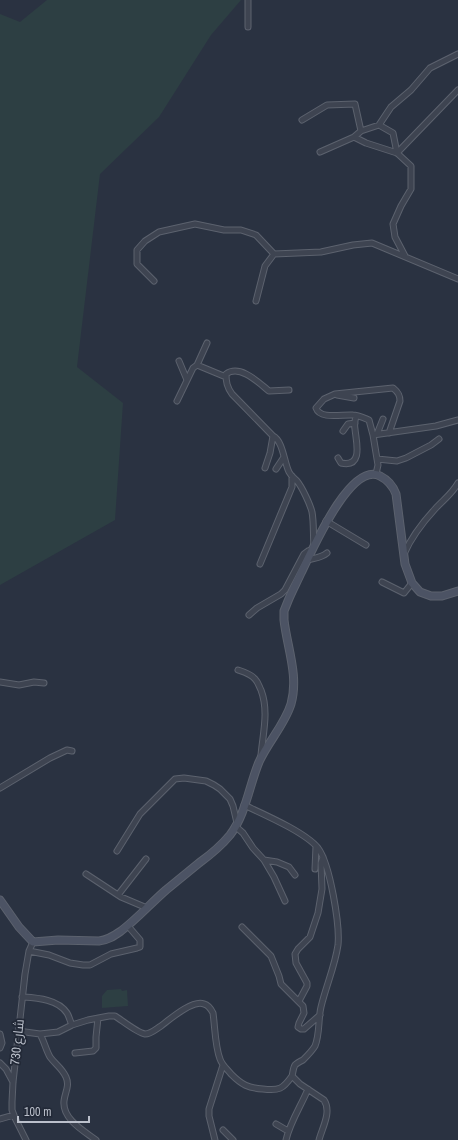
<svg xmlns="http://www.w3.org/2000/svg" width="458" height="1140" font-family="'Archivo Narrow',Cairo,sans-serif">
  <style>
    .green { fill: #2d3f43 }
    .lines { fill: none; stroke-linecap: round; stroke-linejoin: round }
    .street-casing { stroke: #5c626e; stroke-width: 7 }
    .secondary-casing { stroke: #5c626e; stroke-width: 9 }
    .street { stroke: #3e4451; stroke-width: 5 }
    .secondary { stroke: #4c5364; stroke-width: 7 }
    .labels { text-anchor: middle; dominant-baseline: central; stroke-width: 3.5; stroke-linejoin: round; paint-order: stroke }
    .street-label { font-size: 13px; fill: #bbc0cb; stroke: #222937 }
  </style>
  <rect width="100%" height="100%" fill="#2a3241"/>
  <path class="green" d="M 47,0 L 241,0 L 211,35 L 159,117 L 100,174 L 77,367 L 123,403 L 115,520 L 0,585 L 0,14 L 20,22 Z
    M 121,989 L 122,991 L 127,990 L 128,1006 L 102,1008 L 102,996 L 107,990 Z"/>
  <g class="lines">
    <defs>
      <path id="street" d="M 248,0 L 248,27
        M 302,120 L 327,105 L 355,104 L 361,131
        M 379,125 L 391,107 L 411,90 L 430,68 L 458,54
        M 320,152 L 354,137
        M 397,153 L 393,133 L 379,125 L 361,131 L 354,137 L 366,143 L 397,153 L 411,166 L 411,189 L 401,206 L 393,224 L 395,237 L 405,256
        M 397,153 L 458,90
        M 154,281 L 137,264 L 137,250 L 145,241 L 159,232 L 195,224 L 224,230 L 241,230 L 256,235 L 274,254 L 321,252 L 353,245 L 372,243 L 458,279
        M 256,301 L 265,266 L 274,254
        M 179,361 L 187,380
        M 197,365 L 207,343
        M 289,390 L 269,391 C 258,382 240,364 226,374 C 226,382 227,387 232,394 L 273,436 C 283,441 284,462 289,472 C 291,476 294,478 297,481 C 302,487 310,504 312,512 C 314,523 313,535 314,546
        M 337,395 L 354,398
        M 177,401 L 193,368 L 197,365 L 226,377
        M 343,431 L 348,424 L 355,423
        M 377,434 L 383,419
        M 373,435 L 369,420 C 364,418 358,415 353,415 C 343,414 320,420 316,408 L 324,399 L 335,394 L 393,388 C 398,392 400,395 400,401 L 389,433
        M 338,458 L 341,463 C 364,468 356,441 355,429 C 354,424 355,420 356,416
        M 377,459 L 397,461 L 406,458 L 431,445 L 439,439
        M 265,468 L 270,453 L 273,436
        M 276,469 L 284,457
        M 376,474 L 378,465 L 373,435 L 436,426 L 458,420
        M 326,521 L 366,545
        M 404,554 C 411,538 423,522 435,509 C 443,500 452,494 458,483
        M 308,560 C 314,558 321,558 327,553
        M 260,564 L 292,487 L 292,476
        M 382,582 L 404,593 L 412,583
        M 249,615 L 257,608 L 281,594 L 285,590 L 304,554 L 308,551 L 312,550
        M 238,670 C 244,672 251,674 255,679 C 258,682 259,686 261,690 C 269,711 263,733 261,755
        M 0,682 L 19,685 L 34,682 L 44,683
        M 0,788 L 50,758 L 67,750 L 72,751
        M 244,805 C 263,814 305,832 318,848 C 330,864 340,925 338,945 C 335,966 326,986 321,1007 C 318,1019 320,1034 315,1046 C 312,1051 307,1056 303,1060 C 301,1061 297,1063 295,1065 C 293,1068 293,1073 292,1076 L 300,1084 L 324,1100 C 332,1112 322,1128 319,1140
        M 235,826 L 243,833 L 253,848 L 264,860 L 274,877 L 285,901
        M 117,851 L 140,814 L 175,779 L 184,778 L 206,781 L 214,785 L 220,789 L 230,799 L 233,806 L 237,823
        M 264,860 L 277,862 L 289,867 L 295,875
        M 315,869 L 316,846
        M 86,874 L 121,897 L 147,908
        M 118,895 L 146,859
        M 242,927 L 271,956 L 279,976 L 281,984 L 303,1006 L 304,1013 L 299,1023 L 298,1027 L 301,1029 L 304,1029 L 320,1015
        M 29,951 L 49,955 L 70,963 L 83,965 L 90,965 L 111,954 L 137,948 L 140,947 L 140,940 L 128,926
        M 22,997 C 37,998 58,999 67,1013 C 69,1016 70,1021 72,1025
        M 299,1001 L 307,986 L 307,983 L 296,963 L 295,954 L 298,949 L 310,937 L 318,913 L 322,889 L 321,863 L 323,857
        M 18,1031 L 40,1034 C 44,1041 46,1050 50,1057 C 55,1064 62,1068 66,1077 C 70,1086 65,1092 64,1101 C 62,1119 84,1131 96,1140
        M 0,1034 L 2,1043 L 0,1048
        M 40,1034 L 58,1032 L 72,1025 L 88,1020 L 109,1016 L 115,1016 L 118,1018 C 124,1022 138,1033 145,1034 C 151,1034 156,1029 161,1026 C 170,1019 193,999 204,1004 C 208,1005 211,1009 213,1013 C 215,1027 215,1046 220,1059 C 222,1065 227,1069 231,1074 C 242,1085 248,1088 263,1089 C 279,1091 283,1089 292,1076
        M 75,1053 L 93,1051 L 96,1048 L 96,1037 L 98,1018
        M 0,1063 L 6,1069 L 13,1082
        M 0,1119 L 14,1115
        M 276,1124 L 288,1131
        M 223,1130 L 233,1140
        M 26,1140 L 15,1118 L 12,1110 L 12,1102 L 13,1082 L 25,974 L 29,951 L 33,942
        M 215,1140 L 209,1116 L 209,1109 L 223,1065
        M 286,1140 C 290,1122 301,1106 308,1089"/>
      <path id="secondary" d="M 0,900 L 19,927 L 33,942 L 58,940 L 99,941 C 108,940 114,936 121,931 C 137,919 151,903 166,890 C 177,881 188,872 199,863 C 210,855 221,846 230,835 C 246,814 249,786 259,762 C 268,742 285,724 291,704 C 299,676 287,647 284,620 L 284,611 L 288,601 C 292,591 297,582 301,573 C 311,553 350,461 380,476 C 388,480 393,486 396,494 L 405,564 L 412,583 L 420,592 L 431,596 L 442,596 L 458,591"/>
    </defs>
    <use href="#street" class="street-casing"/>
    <use href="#secondary" class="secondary-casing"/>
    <use href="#street" class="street"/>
    <use href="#secondary" class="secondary"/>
  </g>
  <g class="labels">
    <g class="street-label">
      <text transform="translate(17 1042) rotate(-84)">شارع 730</text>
    </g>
  </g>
  <path d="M18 1116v6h71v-6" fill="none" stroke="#bbc0cb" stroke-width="2"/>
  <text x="24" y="1116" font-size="12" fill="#bbc0cb" stroke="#222937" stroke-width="3" paint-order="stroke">100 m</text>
</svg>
